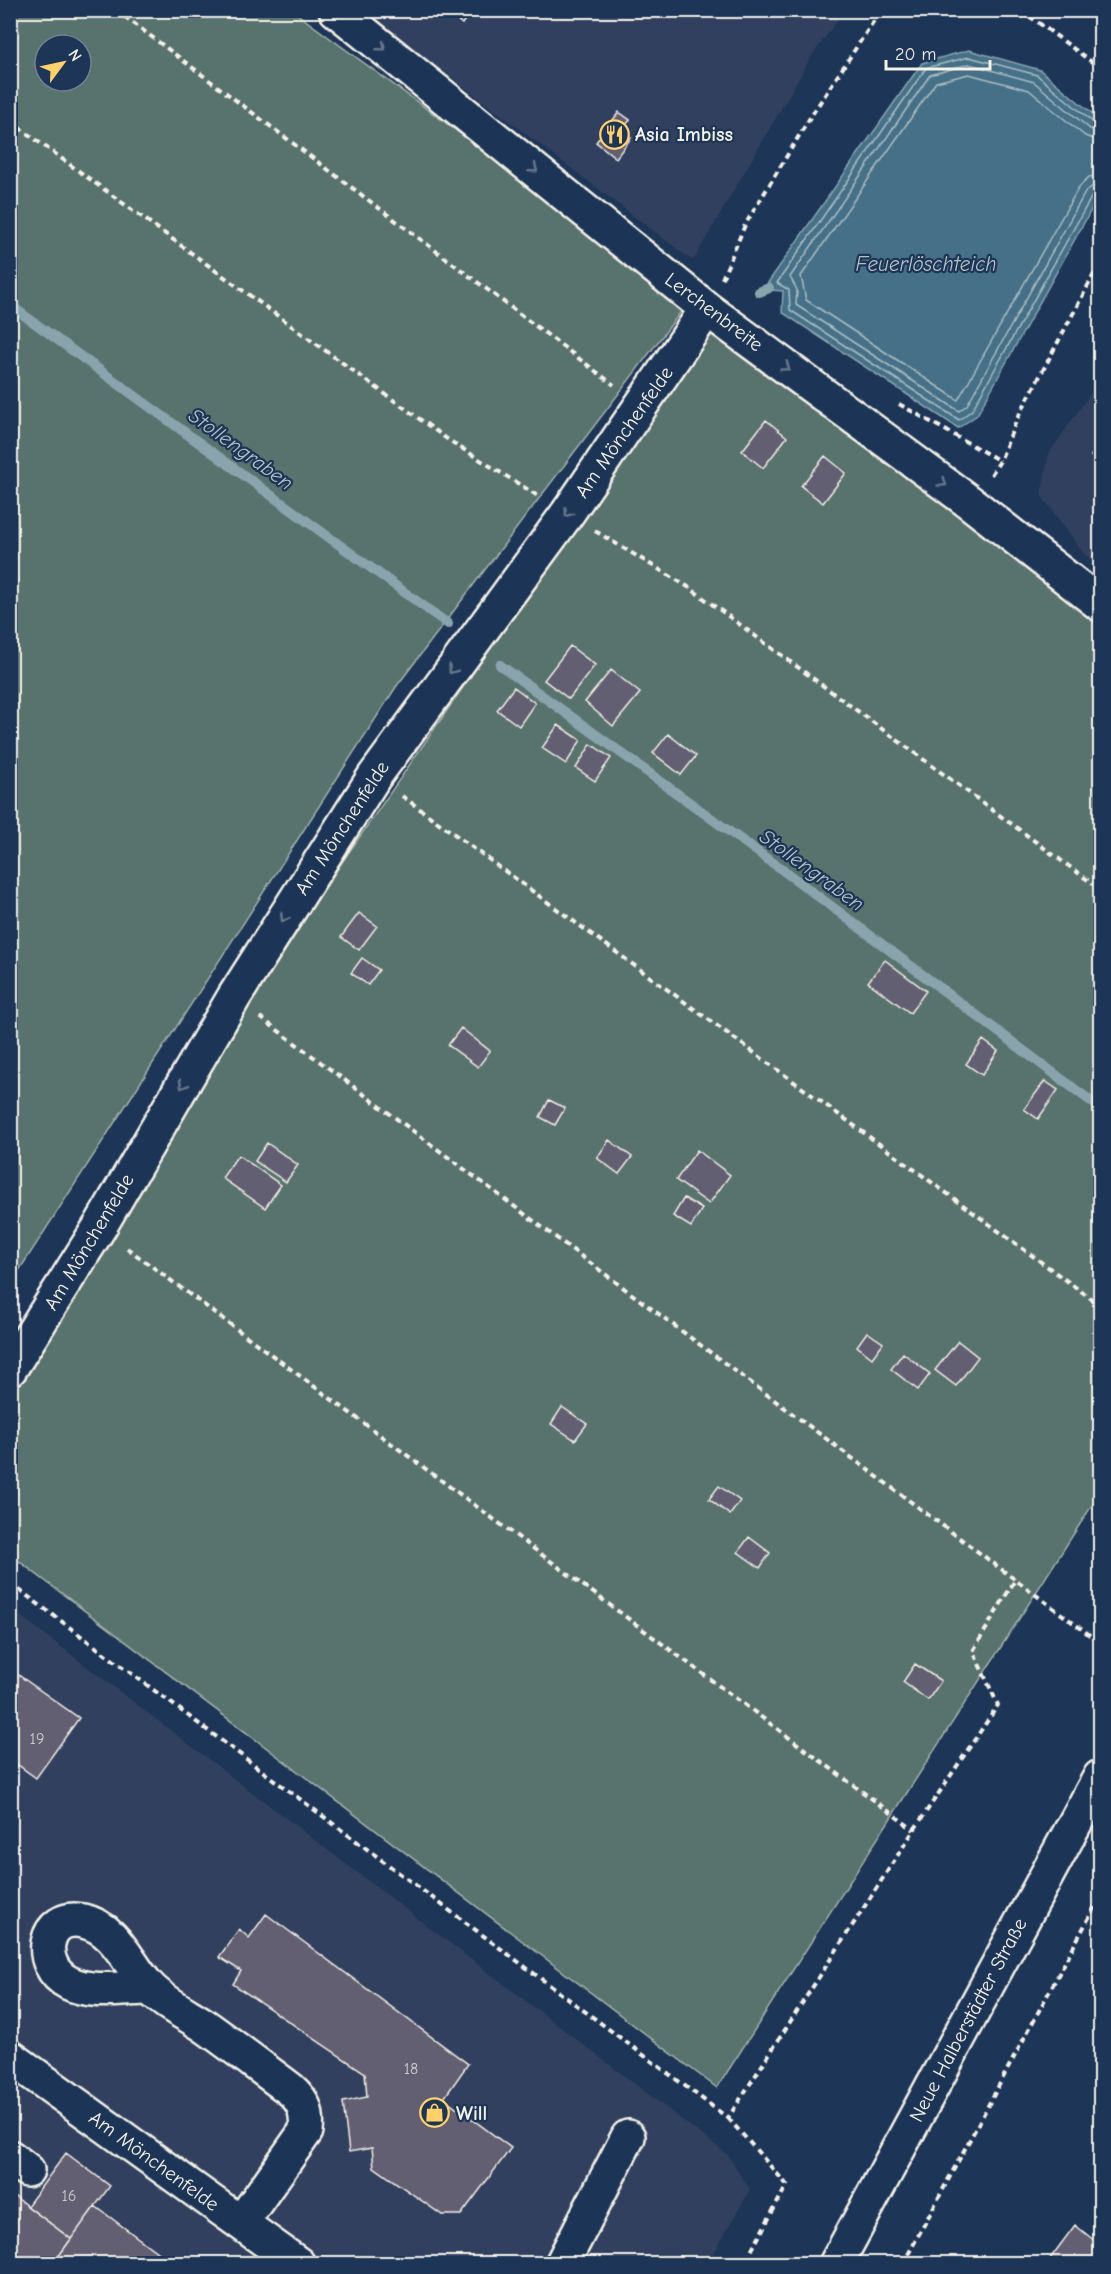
<svg xmlns="http://www.w3.org/2000/svg" width="1111" height="2274" font-family="'Comic Neue',sans-serif">
  <style>
    .built { fill: #32415f }
    .green { fill: #59726e; stroke: #a6b2ab; stroke-width: 1.5; fill-rule: evenodd }
    .water { fill: #447088; stroke: #8aa4ae; stroke-width: 1.5 }
    .lines { fill: none; stroke-linecap: round; stroke-linejoin: round }
    .shore { stroke: #aebdc2; stroke-width: 1.5 }
    .stream { stroke: #8aa4ae; stroke-width: 10 }
    .building { fill: #635e72; stroke: #f4f1e8; stroke-width: 1.5 }
    .minor-casing { stroke: #f4f1e8; stroke-width: 38 }
    .major-casing { stroke: #f4f1e8; stroke-width: 38 }
    .path { stroke: #f4f1e8; stroke-width: 4; stroke-dasharray: 6 4.5; stroke-linecap: butt }
    .minor { stroke: #1d3557; stroke-width: 33 }
    .major { stroke: #1d3557; stroke-width: 33 }
    .oneway { stroke: #68778a }
    .labels { text-anchor: middle; dominant-baseline: central; stroke-width: 4.5; stroke-linejoin: round; paint-order: stroke }
    .number-label { font-size: 16px; fill: #d0ccca }
    .poi-label { font-size: 20px; font-weight: bold; fill: #f4f1e8; stroke: #1d3557; text-anchor: start }
    .street-label { font-size: 20px; fill: #f4f1e8; stroke: #1d3557 }
    .water-label { font-size: 21px; font-style: italic; fill: #b6c4c6; stroke: #1d3557 }
  </style>
  <rect width="100%" height="100%" fill="#1d3557"/>
  <filter id="ink" filterUnits="userSpaceOnUse"><feTurbulence type="fractalNoise" baseFrequency=".0167" numOctaves="2"/><feDisplacementMap in="SourceGraphic" scale="12" xChannelSelector="R" yChannelSelector="G"/><feConvolveMatrix kernelMatrix="1 2 1 2 8 2 1 2 1" color-interpolation-filters="sRGB"/></filter>
  <g filter="url(#ink)">
    <path class="built" d="M 364,11 L 844,11 L 811,57 L 693,261 Z
      M 1100,380 L 1100,567 L 1084,554 L 1041,495 L 1049,453 Z
      M 10,1608 L 728,2155 L 750,2190 L 708,2263 L 11,2263 Z"/>
    <path class="green" d="M 11,11 L 293,11 L 689,301 L 396,687 L 11,1283 ZM 45,45 L 81,45 L 81,81 L 45,81 Z
      M 715,323 L 1100,617 L 1100,1493 L 717,2088 L 11,1555 L 10,1399 L 289,939 Z"/>
    <path class="water" d="M 969,50 L 1040,70 L 1100,120 L 1100,194 L 977,415 L 958,428 L 782,312 L 783,291 L 771,290 L 767,284 L 922,63 Z"/>
    <g class="lines">
      <path class="shore" d="M 1100,124 L 1094,123 L 1037,75 L 969,57 L 926,68 L 777,283 L 789,290 L 790,310 L 959,420 L 972,410 L 1092,196 L 1100,192
        M 1100,132 L 1090,129 L 1034,82 L 969,64 L 930,75 L 790,277 L 797,290 L 796,305 L 959,411 L 967,405 L 1086,191 L 1093,186 L 1100,184
        M 1100,141 L 1085,136 L 1029,90 L 969,74 L 936,82 L 801,276 L 806,300 L 958,400 L 1079,187 L 1089,177 L 1100,175"/>
      <path class="stream" d="M 759,292 L 769,288
        M 10,305 L 448,624
        M 500,665 L 799,882 L 1100,1108"/>
    </g>
    <path class="building" d="M 444,10 L 472,10 L 462,24 Z
      M 619,112 L 630,120 L 621,131 L 631,138 L 616,158 L 596,142 Z
      M 766,420 L 787,437 L 763,468 L 742,451 Z
      M 1100,443 L 1100,462 L 1091,456 Z
      M 825,456 L 846,473 L 823,503 L 801,486 Z
      M 1100,485 L 1100,501 L 1093,496 Z
      M 570,646 L 595,665 L 569,699 L 544,680 Z
      M 611,670 L 640,693 L 613,726 L 585,702 Z
      M 514,687 L 535,703 L 519,726 L 497,710 Z
      M 558,725 L 581,740 L 566,764 L 542,748 Z
      M 668,734 L 696,756 L 681,775 L 653,753 Z
      M 591,744 L 611,758 L 595,781 L 576,768 Z
      M 359,913 L 377,926 L 359,950 L 341,937 Z
      M 362,958 L 379,970 L 368,985 L 351,973 Z
      M 885,960 L 926,991 L 910,1013 L 868,982 Z
      M 461,1028 L 490,1051 L 478,1067 L 448,1045 Z
      M 983,1040 L 998,1051 L 982,1075 L 966,1064 Z
      M 1045,1081 L 1058,1090 L 1038,1119 L 1024,1109 Z
      M 549,1100 L 565,1108 L 555,1125 L 540,1117 Z
      M 609,1140 L 632,1157 L 619,1174 L 597,1158 Z
      M 267,1143 L 298,1165 L 286,1182 L 255,1161 Z
      M 697,1150 L 730,1175 L 709,1204 L 676,1180 Z
      M 238,1155 L 281,1185 L 265,1208 L 222,1178 Z
      M 684,1198 L 702,1209 L 691,1227 L 673,1216 Z
      M 867,1332 L 883,1343 L 872,1358 L 857,1346 Z
      M 958,1341 L 978,1357 L 956,1386 L 935,1370 Z
      M 903,1353 L 930,1374 L 918,1390 L 891,1369 Z
      M 562,1407 L 587,1424 L 575,1440 L 551,1424 Z
      M 719,1486 L 740,1501 L 730,1515 L 709,1499 Z
      M 749,1537 L 770,1553 L 760,1568 L 738,1552 Z
      M 915,1664 L 941,1681 L 928,1700 L 903,1682 Z
      M 10,1669 L 79,1718 L 36,1778 L 10,1759 Z
      M 266,1914 L 468,2064 L 444,2098 L 511,2148 L 461,2215 L 442,2215 L 374,2167 L 372,2148 L 349,2152 L 343,2102 L 367,2097 L 365,2073 L 233,1984 L 241,1971 L 219,1957 L 239,1929 L 249,1938 Z
      M 66,2153 L 110,2186 L 71,2239 L 27,2206 Z
      M 10,2193 L 71,2239 L 53,2264 L 10,2264 Z
      M 95,2206 L 173,2264 L 53,2264 Z
      M 1075,2225 L 1100,2245 L 1100,2264 L 1046,2264 Z"/>
    <g class="lines">
      <defs>
        <path id="minor" d="M 336,10 L 707,309 L 972,504 L 1100,604
          M 10,1369 L 99,1228 L 234,997 L 374,777 L 567,514 L 707,309
          M 150,1988 C 125,1988 91,1994 69,1983 C 35,1966 43,1912 83,1921 C 116,1927 129,1966 149,1987 C 163,2002 185,2013 202,2024 C 232,2045 260,2067 290,2089 C 304,2101 308,2112 306,2131 L 241,2223
          M 10,2057 L 298,2264
          M 10,2157 L 27,2170
          M 562,2264 L 628,2137"/>
        <path id="major" d="M 836,2264 L 1100,1777"/>
      </defs>
      <use href="#minor" class="minor-casing"/>
      <use href="#major" class="major-casing"/>
      <path class="path" d="M 116,10 L 614,385
        M 1021,10 L 1100,68
        M 10,121 L 447,439 L 538,496
        M 722,279 L 745,225 L 811,116 L 881,10
        M 899,404 L 1000,461
        M 991,475 L 1000,461 L 1016,421 L 1100,263
        M 595,531 L 690,588 L 1100,889
        M 402,796 L 1100,1305
        M 260,1017 L 1095,1639 L 1100,1630
        M 127,1248 L 914,1830
        M 10,1583 L 728,2118 L 914,1830 L 998,1705 L 973,1651 L 1015,1580
        M 728,2118 L 787,2185 L 744,2264
        M 903,2264 L 1100,1897"/>
      <use href="#minor" class="minor"/>
      <use href="#major" class="major"/>
    </g>
    <defs><path id="oneway-chevron" d="M-2-3.5L2.5 0L-2 3.5" fill="none" stroke-width="1.6" stroke-linecap="round" stroke-linejoin="round" transform="scale(1.5)"/></defs>
    <g class="oneway">
      <use href="#oneway-chevron" transform="translate(382 47) rotate(39)"/>
      <use href="#oneway-chevron" transform="translate(534 169) rotate(39)"/>
      <use href="#oneway-chevron" transform="translate(786 367) rotate(36)"/>
      <use href="#oneway-chevron" transform="translate(943 483) rotate(36)"/>
      <use href="#oneway-chevron" transform="translate(568 513) rotate(126)"/>
      <use href="#oneway-chevron" transform="translate(452 670) rotate(126)"/>
      <use href="#oneway-chevron" transform="translate(284 918) rotate(122)"/>
      <use href="#oneway-chevron" transform="translate(183 1085) rotate(120)"/>
    </g>
  </g>
  <defs>
    <symbol id="restaurant-ring" viewBox="-11 -11 22 22"><circle r="9.5" fill="#1d3557" stroke="#ffd166" stroke-width="1.5"/><path d="M-5-6h1v4h1v-4h1v4h1v-4h1v5L-1.5 .5V6h-2V.5L-5-1ZM5-6V6H3V1.5H1.5Q1.5-4 5-6Z" fill="#ffd166"/></symbol>
    <symbol id="shop-ring" viewBox="-11 -11 22 22"><circle r="9.5" fill="#1d3557" stroke="#ffd166" stroke-width="1.5"/><path d="M-5-2.5h2.3a2.7 3.5 0 0 1 5.4 0H5L5.5 6h-11ZM-1.5-2.5h3a1.5 2.3 0 0 0-3 0Z" fill="#ffd166"/></symbol>
  </defs>
  <g fill-rule="evenodd">
    <use href="#restaurant-ring" x="598" y="118" width="33" height="33"/>
    <use href="#shop-ring" x="418" y="2096" width="33" height="33"/>
  </g>
  <g class="labels">
    <g class="number-label">
      <text x="37" y="1739">19</text>
      <text x="411" y="2069">18</text>
      <text x="69" y="2196">16</text>
    </g>
    <g class="poi-label">
      <text x="635" y="134">Asia Imbiss</text>
      <text x="456" y="2113">Will</text>
    </g>
    <g class="street-label">
      <text transform="translate(714 312) rotate(37)">Lerchenbreite</text>
      <text transform="translate(624 432) rotate(-55)">Am Mönchenfelde</text>
      <text transform="translate(342 828) rotate(-57)">Am Mönchenfelde</text>
      <text transform="translate(89 1242) rotate(-59)">Am Mönchenfelde</text>
      <text transform="translate(968 2020) rotate(-62)">Neue Halberstädter Straße</text>
      <text transform="translate(154 2161) rotate(36)">Am Mönchenfelde</text>
    </g>
    <g class="water-label">
      <text x="926" y="264">Feuerlöschteich</text>
      <text transform="translate(241 449) rotate(36)">Stollengraben</text>
      <text transform="translate(812 870) rotate(36)">Stollengraben</text>
    </g>
  </g>
  <rect width="1111" height="2274" fill="none" stroke="#1d3557" stroke-width="36"/>
  <rect x="18" y="18" width="1075" height="2238" fill="none" stroke="#f4f1e8" stroke-width="2" filter="url(#ink)"/>
  <g transform="translate(63 63) rotate(57)"><circle r="28" fill="#1d3557" stroke="#738091" stroke-width="1.5"/>
  <path d="M0-4.5L10 22L0 15L-10 22Z" fill="#ffd166"/>
  <text y="-9" font-size="16" font-weight="bold" text-anchor="middle" fill="#f4f1e8">N</text>
  </g>
  <path d="M886 60v9h104v-9" fill="none" stroke="#f4f1e8" stroke-width="3"/>
  <text x="895" y="60" font-size="18" fill="#f4f1e8" stroke="#1d3557" stroke-width="4.5" paint-order="stroke">20 m</text>
</svg>
